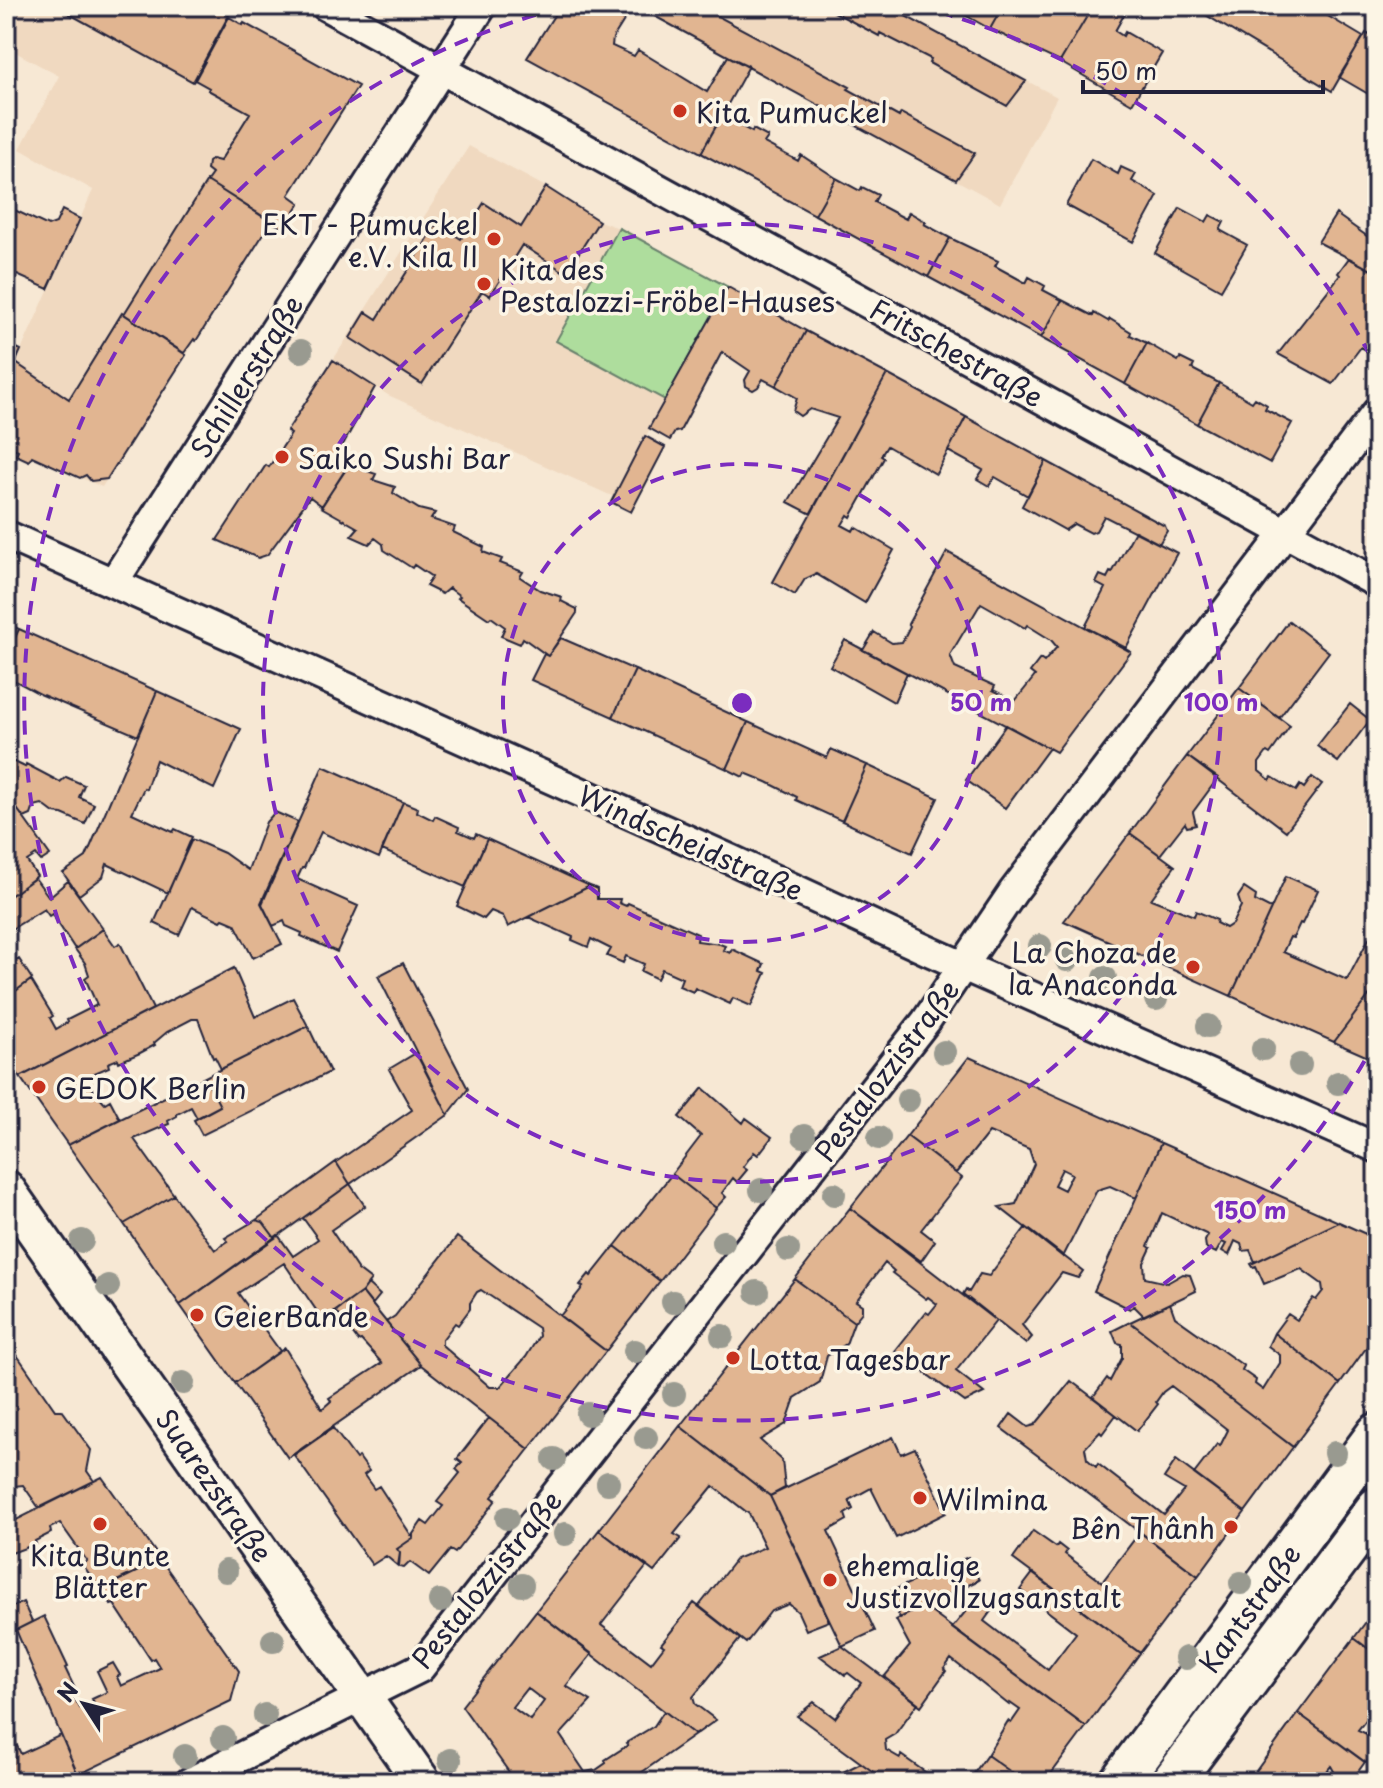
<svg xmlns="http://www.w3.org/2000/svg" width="1383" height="1788" font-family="'Playpen Sans',sans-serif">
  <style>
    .built { fill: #f0d9c0 }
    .green { fill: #aedd9d; stroke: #68806c; stroke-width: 2 }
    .building { fill: #e1b591; stroke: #22223b; stroke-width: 2; fill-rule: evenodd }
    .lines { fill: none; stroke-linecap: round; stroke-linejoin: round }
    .minor-casing { stroke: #22223b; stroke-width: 34 }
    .tertiary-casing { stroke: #22223b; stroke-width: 42 }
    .secondary-casing { stroke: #22223b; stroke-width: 46 }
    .minor { stroke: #fcf5e5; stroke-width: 28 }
    .tertiary { stroke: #fcf5e5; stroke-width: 36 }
    .secondary { stroke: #fcf5e5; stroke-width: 40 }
    .tree { fill: #999a90 }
    .ring { fill: none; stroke: #7b2cbf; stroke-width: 4; stroke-dasharray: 14 10 }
    .poi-dot { fill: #c8321e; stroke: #fcf5e5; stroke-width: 3 }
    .labels { text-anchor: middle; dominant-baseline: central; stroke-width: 7; stroke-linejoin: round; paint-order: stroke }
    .poi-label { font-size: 28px; fill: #22223b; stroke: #fcf5e5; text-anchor: start }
    .street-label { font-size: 28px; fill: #22223b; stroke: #fcf5e5 }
    .centre { fill: #7b2cbf; stroke: #fcf5e5; stroke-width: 4 }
    .ring-label { font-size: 24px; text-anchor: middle; font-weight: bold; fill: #7b2cbf; stroke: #fcf5e5; stroke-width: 7; stroke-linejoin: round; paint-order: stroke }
  </style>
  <rect width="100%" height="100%" fill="#f7e8d4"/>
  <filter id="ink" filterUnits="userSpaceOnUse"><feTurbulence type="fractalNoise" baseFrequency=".0125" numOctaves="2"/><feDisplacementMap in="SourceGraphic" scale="16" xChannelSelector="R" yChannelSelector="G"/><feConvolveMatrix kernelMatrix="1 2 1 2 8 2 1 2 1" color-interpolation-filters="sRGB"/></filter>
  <g filter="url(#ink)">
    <path class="built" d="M 6,6 L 212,6 L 358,86 L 102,487 L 6,445 L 6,384 L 93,190 L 20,149 L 59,76 L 6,47 Z
      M 636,6 L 887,6 L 1057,97 L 1000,204 Z
      M 469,146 L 546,187 L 599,221 L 619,228 L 556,341 L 665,400 L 614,497 L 388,395 L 333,360 Z"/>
    <path class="green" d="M 619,228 L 728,287 L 665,400 L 556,341 Z
      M 1377,1458 L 1377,1482 L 1274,1622 L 1262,1614 Z
      M 1253,1625 L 1265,1633 L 1153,1782 L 1137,1782 Z"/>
    <path class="building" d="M 55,6 L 212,6 L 229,15 L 193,82 Z
      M 560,6 L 633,6 L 613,38 L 612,46 L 634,56 L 638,50 L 707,92 L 728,56 L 749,66 L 701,153 L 527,58 Z
      M 636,6 L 699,6 L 850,87 L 848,89 L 899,117 L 901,113 L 975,153 L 956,180 Z
      M 823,6 L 887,6 L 1026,81 L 1007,106 L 929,63 L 931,59 L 880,33 L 879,36 Z
      M 949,6 L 1003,6 L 990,29 Z
      M 1003,6 L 1062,7 L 1093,6 L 1060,62 L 990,29 Z
      M 1093,6 L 1129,6 L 1115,31 L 1123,36 L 1125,32 L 1162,53 L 1132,104 L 1060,62 Z
      M 1191,6 L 1311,6 L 1363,37 L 1332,91 Z
      M 229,17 L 243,25 L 244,23 L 358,86 L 289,195 L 300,203 L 283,229 L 207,181 L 212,174 L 207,170 L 208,162 L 212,159 L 220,161 L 250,113 L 208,90 L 209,88 L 195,80 Z
      M 1366,33 L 1377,39 L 1377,99 L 1339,77 Z
      M 722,116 L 752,132 L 753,129 L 768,137 L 764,143 L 798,161 L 801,155 L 836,178 L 815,215 L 701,153 Z
      M 1091,159 L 1118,174 L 1121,167 L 1136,174 L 1132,181 L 1158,196 L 1133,242 L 1066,205 Z
      M 836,178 L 860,191 L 862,187 L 878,195 L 874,202 L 906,219 L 909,212 L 926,222 L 924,224 L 950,238 L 928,277 L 815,215 Z
      M 207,181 L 271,222 L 196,341 L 194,339 L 184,353 L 124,314 Z
      M 546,187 L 599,221 L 566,273 L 522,245 L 490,296 L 482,291 L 422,384 L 350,338 L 366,312 L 377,319 L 437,224 L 461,239 L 484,203 L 521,227 Z
      M 6,206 L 48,226 L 56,223 L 62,210 L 80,219 L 48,289 L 6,270 Z
      M 1180,208 L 1206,222 L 1210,215 L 1224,222 L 1220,230 L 1247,245 L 1221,290 L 1155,253 Z
      M 1336,214 L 1371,239 L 1377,225 L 1377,273 L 1318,242 Z
      M 950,238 L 998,261 L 995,266 L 1026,283 L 1029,277 L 1045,286 L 1043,290 L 1062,300 L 1041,338 L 928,277 Z
      M 1349,258 L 1377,273 L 1377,337 L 1367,351 L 1361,347 L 1333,384 L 1278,354 L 1340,275 L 1338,273 Z
      M 728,287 L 806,331 L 776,386 L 763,379 L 758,387 L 753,390 L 746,386 L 745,380 L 750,371 L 722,352 L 680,431 L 675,432 L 670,440 L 649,428 Z
      M 1062,300 L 1093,316 L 1094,313 L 1108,321 L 1110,319 L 1131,332 L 1130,335 L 1147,343 L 1125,384 L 1041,338 Z
      M 122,313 L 186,355 L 107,479 L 91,481 L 86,475 L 80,478 L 32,456 L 29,461 L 16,455 L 18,450 L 6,445 L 6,384 L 16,363 L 69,399 Z
      M 806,331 L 887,374 L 811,514 L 788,502 L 838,418 L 810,409 L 800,416 L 793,411 L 797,398 L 776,386 Z
      M 6,343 L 21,350 L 6,384 Z
      M 1147,343 L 1178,361 L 1180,358 L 1194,365 L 1192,369 L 1219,383 L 1197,424 L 1125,384 Z
      M 333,360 L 375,387 L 335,459 L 347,467 L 322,506 L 310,497 L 267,555 L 258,558 L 217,540 L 266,465 L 269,467 L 291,434 L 287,431 Z
      M 887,374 L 966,417 L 936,474 L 887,446 L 881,456 L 884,458 L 851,517 L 848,515 L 842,525 L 853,531 L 855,527 L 894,550 L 865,603 L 816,574 L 805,579 L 795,595 L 773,582 Z
      M 1219,383 L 1252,402 L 1255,398 L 1267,405 L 1265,409 L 1292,423 L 1270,463 L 1197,424 Z
      M 966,417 L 1046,461 L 1028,496 L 995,477 L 989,486 L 977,479 L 983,470 L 948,451 Z
      M 645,436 L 665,447 L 631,512 L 611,502 Z
      M 1046,461 L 1165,526 L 1167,531 L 1159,544 L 1104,516 L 1096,531 L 1091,533 L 1074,524 L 1065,530 L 1022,506 Z
      M 349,465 L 376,474 L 373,480 L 395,487 L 393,493 L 419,509 L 435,513 L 431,519 L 455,527 L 453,532 L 484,547 L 483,552 L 502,559 L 500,563 L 523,572 L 520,577 L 540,590 L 562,597 L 561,601 L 577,609 L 577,613 L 548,656 L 523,638 L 520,644 L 501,636 L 505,627 L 491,617 L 489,619 L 458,598 L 460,596 L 449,588 L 442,594 L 426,586 L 432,577 L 414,565 L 412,568 L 384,550 L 383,544 L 375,538 L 369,544 L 351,536 L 358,528 L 321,507 Z
      M 1135,531 L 1177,553 L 1126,648 L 1085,627 L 1105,588 L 1096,583 L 1100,575 L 1107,578 L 1110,572 L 1112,573 Z
      M 947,552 L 1131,652 L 1056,752 L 863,650 L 874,632 L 892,643 L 902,642 L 910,626 L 908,624 ZM 981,603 L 1025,628 L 1027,625 L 1051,640 L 1057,647 L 1044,662 L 1040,659 L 1030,672 L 1035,676 L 1015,701 L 993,690 L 995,686 L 955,668 L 950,655 Z
      M 1289,621 L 1329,652 L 1279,718 L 1239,688 Z
      M 6,623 L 19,629 L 6,658 Z
      M 19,629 L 157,691 L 138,736 L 40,694 L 6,676 L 6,658 Z
      M 561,638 L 635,670 L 613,717 L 531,680 L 544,654 L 548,656 Z
      M 845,640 L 907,673 L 894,702 L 830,666 Z
      M 635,670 L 748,722 L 727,769 L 613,717 Z
      M 1239,688 L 1290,726 L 1270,754 L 1267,752 L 1259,763 L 1259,771 L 1270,780 L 1272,777 L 1296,791 L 1300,785 L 1304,788 L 1312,777 L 1322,784 L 1286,831 L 1187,756 Z
      M 157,691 L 241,729 L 214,789 L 156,760 L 146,789 L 144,788 L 132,813 L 173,832 L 175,829 L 192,837 L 168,893 L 107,864 L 103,877 L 79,895 L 63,873 L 86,857 Z
      M 1350,704 L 1370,720 L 1338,762 L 1317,746 Z
      M 748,722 L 827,758 L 831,749 L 867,765 L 842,821 L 796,800 L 797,797 L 767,782 L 745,773 L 743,777 L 727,769 Z
      M 1006,725 L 1049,748 L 1005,808 L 966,780 Z
      M 1187,756 L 1218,778 L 1193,812 L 1196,825 L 1187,827 L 1185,823 L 1160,855 L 1130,833 Z
      M 6,758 L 25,767 L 26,764 L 60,782 L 66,777 L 84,785 L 79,797 L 94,804 L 85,824 L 62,814 L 54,813 L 42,804 L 34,806 L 31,815 L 24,818 L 6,794 Z
      M 867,765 L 938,798 L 912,853 L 842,821 Z
      M 323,766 L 403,802 L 379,858 L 321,832 L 304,868 L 302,868 L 297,879 L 358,906 L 337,952 L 301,936 L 302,933 L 286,926 L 284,921 L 273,926 L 262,904 Z
      M 8,796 L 50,855 L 41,861 L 36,855 L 27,861 L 37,876 L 6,899 L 6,854 L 9,852 L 6,847 Z
      M 403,802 L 418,808 L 417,812 L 433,820 L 435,816 L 459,827 L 458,831 L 474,838 L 476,834 L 487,839 L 465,887 L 382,850 Z
      M 275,812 L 298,822 L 261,903 L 282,944 L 253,958 L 235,924 L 223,919 L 221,921 L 192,907 L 179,935 L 154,923 L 192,839 L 224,853 L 248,870 L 266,822 Z
      M 1130,833 L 1175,866 L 1151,899 L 1194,916 L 1196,911 L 1217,920 L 1216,923 L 1226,928 L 1232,924 L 1241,906 L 1238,897 L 1244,888 L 1256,896 L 1255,901 L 1271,909 L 1231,996 L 1064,921 Z
      M 487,839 L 590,886 L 508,927 L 503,916 L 491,911 L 484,919 L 457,906 Z
      M 1286,876 L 1318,890 L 1302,924 L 1300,923 L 1293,938 L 1290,937 L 1283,952 L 1347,980 L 1377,923 L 1377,985 L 1334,1042 L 1231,996 Z
      M 35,878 L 49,897 L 68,881 L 103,929 L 75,949 L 52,914 L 49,916 L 44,909 L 10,930 L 6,927 L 6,899 Z
      M 590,886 L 597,889 L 597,899 L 620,899 L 619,903 L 626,906 L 628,903 L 698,934 L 697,941 L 720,944 L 725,946 L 723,950 L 730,953 L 732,949 L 764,964 L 761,971 L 766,973 L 751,1006 L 733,998 L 730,1004 L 695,988 L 693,992 L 679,986 L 682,978 L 662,969 L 657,979 L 641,971 L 644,964 L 626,956 L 623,963 L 607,956 L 611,949 L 591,939 L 588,947 L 572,940 L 573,937 L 528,917 Z
      M 103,929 L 115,946 L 120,943 L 153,1009 L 20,1077 L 6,1057 L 6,998 L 31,980 L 53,1016 L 50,1018 L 56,1029 L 68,1022 L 67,1020 L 97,1005 L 85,978 L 89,975 L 85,963 L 75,949 Z
      M 6,954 L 12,963 L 19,959 L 32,979 L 6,998 Z
      M 403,963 L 468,1089 L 448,1115 L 378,976 Z
      M 234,968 L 255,1017 L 293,998 L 308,1026 L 221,1069 L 215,1057 L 213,1058 L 198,1019 L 192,1019 L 167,1032 L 154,1043 L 155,1045 L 140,1053 L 119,1062 L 118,1059 L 108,1063 L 109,1067 L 83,1078 L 105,1103 L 110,1100 L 120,1119 L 68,1145 L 20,1077 Z
      M 1377,985 L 1377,1061 L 1334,1042 Z
      M 308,1026 L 330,1072 L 202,1135 L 194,1120 L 220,1106 L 205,1077 Z
      M 416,1053 L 448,1115 L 350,1184 L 336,1162 L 412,1110 L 389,1069 Z
      M 969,1057 L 1161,1143 L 1136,1198 L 1110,1186 L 1097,1190 L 1063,1257 L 999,1207 L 1016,1204 L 1034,1164 L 1029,1149 L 989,1132 L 956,1173 L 907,1136 ZM 1062,1169 L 1072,1174 L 1064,1190 L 1054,1185 Z
      M 205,1077 L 220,1106 L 197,1118 L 191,1107 L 177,1114 L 177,1116 L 168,1121 L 169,1124 L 134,1139 L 174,1195 L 124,1224 L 68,1145 Z
      M 703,1088 L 743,1123 L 746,1118 L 772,1137 L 758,1155 L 754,1152 L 743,1167 L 747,1170 L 737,1182 L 733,1178 L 722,1193 L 726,1197 L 716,1208 L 672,1174 L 701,1136 L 679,1117 Z
      M 907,1136 L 962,1178 L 921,1230 L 935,1241 L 921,1261 L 850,1208 Z
      M 1161,1143 L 1258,1186 L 1339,1222 L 1255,1262 L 1250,1250 L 1243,1251 L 1241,1244 L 1235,1241 L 1229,1255 L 1222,1251 L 1226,1244 L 1222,1242 L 1216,1253 L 1206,1248 L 1205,1241 L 1208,1235 L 1162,1213 L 1148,1246 L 1151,1248 L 1144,1263 L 1145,1278 L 1167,1283 L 1183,1274 L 1190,1275 L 1196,1291 L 1144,1316 L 1134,1306 L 1130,1309 L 1094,1291 Z
      M 336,1162 L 350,1184 L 275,1238 L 263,1222 L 256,1220 Z
      M 672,1174 L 716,1208 L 660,1281 L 615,1246 Z
      M 350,1184 L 365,1206 L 331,1230 L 358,1270 L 371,1280 L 362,1292 L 323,1320 L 284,1263 L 238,1293 L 280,1351 L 235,1383 L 180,1305 L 278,1235 L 293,1256 L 318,1239 L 303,1218 Z
      M 174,1195 L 215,1250 L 228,1241 L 225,1238 L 256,1220 L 263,1222 L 275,1238 L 180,1305 L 124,1224 Z
      M 850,1208 L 996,1321 L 956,1371 L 984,1393 L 965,1402 L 895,1351 L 926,1312 L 929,1314 L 937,1304 L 928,1297 L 926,1299 L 892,1273 L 894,1271 L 885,1263 L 856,1301 L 862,1305 L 862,1312 L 854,1322 L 795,1279 Z
      M 1339,1222 L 1377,1239 L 1377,1333 L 1340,1384 L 1274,1333 L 1288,1314 L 1297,1320 L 1313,1298 L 1316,1300 L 1323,1291 L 1322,1284 L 1301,1269 L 1264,1284 L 1256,1266 L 1253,1267 L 1251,1264 Z
      M 1026,1227 L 1083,1271 L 1078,1278 L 1062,1273 L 1022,1325 L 1032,1337 L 1026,1344 L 963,1294 L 966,1289 L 969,1292 L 980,1274 L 989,1276 Z
      M 457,1237 L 606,1351 L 529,1449 L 421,1365 L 386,1322 L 395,1316 ZM 481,1290 L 538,1328 L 539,1336 L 526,1357 L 500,1387 L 490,1387 L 442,1345 L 442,1340 L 455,1323 L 458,1325 L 470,1309 L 470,1303 L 477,1292 Z
      M 615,1246 L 660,1281 L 606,1351 L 560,1316 L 583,1287 L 580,1285 L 589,1274 L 591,1276 Z
      M 795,1279 L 854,1322 L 846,1344 L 827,1356 L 820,1382 L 795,1398 L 786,1424 L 760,1440 L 782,1460 L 785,1488 L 770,1496 L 680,1426 Z
      M 368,1284 L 380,1295 L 372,1305 L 362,1292 Z
      M 362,1292 L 421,1365 L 288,1458 L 235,1383 L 285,1348 L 322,1409 L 331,1401 L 329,1398 L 382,1363 L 361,1340 L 358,1341 L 336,1311 Z
      M 1170,1303 L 1175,1317 L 1244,1366 L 1242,1370 L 1256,1380 L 1255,1384 L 1263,1390 L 1280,1363 L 1280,1355 L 1268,1346 L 1274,1333 L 1340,1384 L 1293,1447 L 1130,1322 Z
      M 1130,1322 L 1293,1447 L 1245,1512 L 1194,1474 L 1217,1444 L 1220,1446 L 1228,1430 L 1171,1386 L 1163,1392 L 1156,1402 L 1158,1404 L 1137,1431 L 1093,1397 L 1107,1378 L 1110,1381 L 1122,1358 L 1122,1344 L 1117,1343 L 1112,1331 Z
      M 6,1339 L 55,1410 L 62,1410 L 91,1450 L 87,1471 L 94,1481 L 39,1508 L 23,1485 L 14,1486 L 6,1474 Z
      M 1071,1381 L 1116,1415 L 1102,1434 L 1100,1432 L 1085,1448 L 1087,1459 L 1096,1467 L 1098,1464 L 1164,1515 L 1184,1490 L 1164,1478 L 1176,1460 L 1245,1512 L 1198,1576 L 1001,1428 L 1011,1414 L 1028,1427 L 1035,1425 Z
      M 489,1418 L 529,1449 L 492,1497 L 496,1500 L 455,1553 L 450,1550 L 429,1576 L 410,1562 L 404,1568 L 399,1567 L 400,1553 L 397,1549 L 413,1538 L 413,1534 L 422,1521 L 428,1525 L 443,1506 L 437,1502 L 460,1473 L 456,1469 L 462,1463 L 457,1459 Z
      M 680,1426 L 770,1496 L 829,1621 L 806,1630 L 798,1612 L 789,1604 L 771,1611 L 746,1643 L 699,1606 L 736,1559 L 765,1547 L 749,1514 L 713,1486 L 674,1534 L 681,1538 L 654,1572 L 599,1530 Z
      M 333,1428 L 356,1459 L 359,1457 L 369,1471 L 364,1475 L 374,1489 L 379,1486 L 411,1535 L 413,1534 L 413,1538 L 397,1549 L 400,1553 L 398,1566 L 386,1556 L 372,1565 L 294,1455 Z
      M 893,1437 L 901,1454 L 915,1448 L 946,1513 L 896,1538 L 871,1488 L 849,1500 L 853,1509 L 845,1514 L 847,1520 L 828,1531 L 875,1631 L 842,1646 L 770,1496 Z
      M 102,1477 L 161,1560 L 100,1589 L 83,1565 L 87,1561 L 60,1523 L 50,1528 L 51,1533 L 35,1541 L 36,1544 L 6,1555 L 6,1525 Z
      M 599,1530 L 647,1566 L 601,1625 L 651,1663 L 664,1646 L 661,1644 L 694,1603 L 740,1639 L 693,1697 L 695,1704 L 716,1720 L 695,1735 L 536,1611 Z
      M 1033,1531 L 1056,1547 L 1058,1544 L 1067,1551 L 1065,1554 L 1102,1582 L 1140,1532 L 1198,1576 L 1140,1653 L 1013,1559 Z
      M 968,1557 L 979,1580 L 900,1618 L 887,1593 Z
      M 161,1560 L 239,1671 L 231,1701 L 78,1775 L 16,1630 L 44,1616 L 68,1667 L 65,1668 L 76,1691 L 72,1693 L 80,1708 L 94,1702 L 92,1699 L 107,1692 L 97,1671 L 113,1663 L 120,1675 L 117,1677 L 121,1686 L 160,1668 L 154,1658 L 151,1660 L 114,1604 L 111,1605 L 103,1588 Z
      M 1033,1573 L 1140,1653 L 1086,1727 L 952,1628 L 979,1595 L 994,1607 L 984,1621 L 1048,1670 L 1076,1633 L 1020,1590 Z
      M 23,1602 L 32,1622 L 6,1635 L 6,1610 Z
      M 923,1606 L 1086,1727 L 1045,1782 L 1025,1782 L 987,1755 L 1008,1721 L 1011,1723 L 1020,1710 L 1010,1703 L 1009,1705 L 951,1659 L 944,1669 L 946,1671 L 921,1706 L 884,1677 L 910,1646 L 896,1620 Z
      M 1377,1607 L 1377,1655 L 1354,1638 Z
      M 536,1611 L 592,1654 L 566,1686 L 591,1701 L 560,1735 L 585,1772 L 596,1770 L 606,1763 L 605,1760 L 628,1745 L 626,1743 L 654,1726 L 664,1711 L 695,1735 L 628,1782 L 516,1782 L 462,1706 ZM 527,1688 L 544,1701 L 530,1720 L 512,1707 Z
      M 1354,1638 L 1377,1655 L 1377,1706 L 1358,1730 L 1377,1739 L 1377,1749 L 1366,1763 L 1298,1713 Z
      M 842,1646 L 918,1703 L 895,1734 L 885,1740 L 886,1750 L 900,1758 L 901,1755 L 935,1779 L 935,1782 L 887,1782 L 797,1716 L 814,1702 L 835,1718 L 861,1683 L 848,1673 L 845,1675 L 820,1656 Z
      M 1298,1713 L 1365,1762 L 1352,1780 L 1346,1781 L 1336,1775 L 1331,1766 L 1322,1777 L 1325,1780 L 1323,1782 L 1248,1782 Z
      M 61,1735 L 78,1775 L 65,1782 L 6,1782 L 6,1762 L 10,1760 L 6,1747 L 15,1742 L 21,1754 Z
      M 987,1755 L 1025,1782 L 968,1782 Z
      M 861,1763 L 887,1782 L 823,1782 Z"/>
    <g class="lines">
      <defs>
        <path id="minor" d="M 326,6 L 1377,583
          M 6,535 L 730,859 L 929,951 L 1377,1148
          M 113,583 L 482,6
          M 190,1782 L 420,1668 L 926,1021 L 1013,892 L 1377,412"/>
        <path id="tertiary" d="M 6,1189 L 422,1782"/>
        <path id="secondary" d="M 1120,1782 L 1377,1434
          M 1172,1782 L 1377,1508"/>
      </defs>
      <use href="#minor" class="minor-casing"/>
      <use href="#tertiary" class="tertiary-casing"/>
      <use href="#secondary" class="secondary-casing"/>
      <use href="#minor" class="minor"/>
      <use href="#tertiary" class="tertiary"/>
      <use href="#secondary" class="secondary"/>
    </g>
    <g class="tree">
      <circle cx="301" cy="351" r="12"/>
      <circle cx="1040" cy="946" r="12"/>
      <circle cx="1067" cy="960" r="12"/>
      <circle cx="1105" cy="978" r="12"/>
      <circle cx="1156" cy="999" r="12"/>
      <circle cx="1208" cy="1026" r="12"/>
      <circle cx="1263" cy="1049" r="12"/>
      <circle cx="944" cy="1052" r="12"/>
      <circle cx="1300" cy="1065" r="12"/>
      <circle cx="1338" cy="1083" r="12"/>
      <circle cx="908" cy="1100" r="12"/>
      <circle cx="804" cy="1136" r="12"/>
      <circle cx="879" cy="1138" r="12"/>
      <circle cx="761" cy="1190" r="12"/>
      <circle cx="834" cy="1194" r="12"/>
      <circle cx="82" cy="1241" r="12"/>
      <circle cx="723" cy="1242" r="12"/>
      <circle cx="788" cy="1250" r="12"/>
      <circle cx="108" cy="1286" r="12"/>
      <circle cx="757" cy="1292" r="12"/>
      <circle cx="673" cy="1302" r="12"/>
      <circle cx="722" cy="1336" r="12"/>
      <circle cx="635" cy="1351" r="12"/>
      <circle cx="183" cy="1383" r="12"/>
      <circle cx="674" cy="1394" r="12"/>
      <circle cx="588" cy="1414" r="12"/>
      <circle cx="646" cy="1438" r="12"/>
      <circle cx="1335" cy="1453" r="12"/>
      <circle cx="554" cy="1459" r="12"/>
      <circle cx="608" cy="1483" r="12"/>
      <circle cx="507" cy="1518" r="12"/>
      <circle cx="565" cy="1534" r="12"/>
      <circle cx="226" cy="1571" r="12"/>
      <circle cx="1241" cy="1583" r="12"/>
      <circle cx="522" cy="1585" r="12"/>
      <circle cx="440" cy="1601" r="12"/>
      <circle cx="273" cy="1641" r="12"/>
      <circle cx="1186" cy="1658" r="12"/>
      <circle cx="265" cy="1715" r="12"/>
      <circle cx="223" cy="1738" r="12"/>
      <circle cx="185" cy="1756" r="12"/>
      <circle cx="450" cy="1760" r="12"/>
    </g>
  </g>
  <g class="ring">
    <circle cx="742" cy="703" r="239"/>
    <circle cx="742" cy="703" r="479"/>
    <path d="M1376 1040A718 718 0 1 1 568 6M916 6A718 718 0 0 1 1376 366"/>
  </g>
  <g class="poi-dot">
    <circle cx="680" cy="111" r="8"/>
    <circle cx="494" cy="239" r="8"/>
    <circle cx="484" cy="284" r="8"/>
    <circle cx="282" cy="457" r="8"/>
    <circle cx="1193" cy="967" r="8"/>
    <circle cx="39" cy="1087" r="8"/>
    <circle cx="197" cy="1315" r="8"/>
    <circle cx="733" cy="1358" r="8"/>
    <circle cx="920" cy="1498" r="8"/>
    <circle cx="100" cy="1524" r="8"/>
    <circle cx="1231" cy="1527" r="8"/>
    <circle cx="830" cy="1580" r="8"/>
  </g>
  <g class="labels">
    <g class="poi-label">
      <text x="696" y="111">Kita Pumuckel</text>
      <text x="478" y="223" text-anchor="end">EKT - Pumuckel<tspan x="478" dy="32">e.V. Kila II</tspan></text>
      <text x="500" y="268">Kita des<tspan x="500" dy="32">Pestalozzi-Fröbel-Hauses</tspan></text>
      <text x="298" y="457">Saiko Sushi Bar</text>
      <text x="1177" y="951" text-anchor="end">La Choza de<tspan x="1177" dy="32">la Anaconda</tspan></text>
      <text x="55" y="1087">GEDOK Berlin</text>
      <text x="213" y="1315">GeierBande</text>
      <text x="749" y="1358">Lotta Tagesbar</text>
      <text x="936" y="1498">Wilmina</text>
      <text x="1215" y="1527" text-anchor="end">Bên Thânh</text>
      <text x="100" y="1554" text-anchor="middle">Kita Bunte<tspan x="100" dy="32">Blätter</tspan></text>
      <text x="846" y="1564">ehemalige<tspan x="846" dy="32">Justizvollzugsanstalt</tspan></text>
    </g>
    <g class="street-label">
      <text transform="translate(957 352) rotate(29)">Fritschestraße</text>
      <text transform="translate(246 376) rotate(-58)">Schillerstraße</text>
      <text transform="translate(691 842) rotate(24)">Windscheidstraße</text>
      <text transform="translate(886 1070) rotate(-53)">Pestalozzistraße</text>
      <text transform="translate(215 1485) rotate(55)">Suarezstraße</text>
      <text transform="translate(486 1579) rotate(-51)">Pestalozzistraße</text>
      <text transform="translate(1249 1608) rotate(-54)">Kantstraße</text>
    </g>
  </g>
  <circle cx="742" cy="703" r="12" class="centre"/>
  <g class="ring-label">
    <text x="981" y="711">50 m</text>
    <text x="1221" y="711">100 m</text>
    <text x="1250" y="1219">150 m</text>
  </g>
  <rect width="1383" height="1788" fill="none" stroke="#fcf5e5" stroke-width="32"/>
  <rect x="16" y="16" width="1351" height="1756" fill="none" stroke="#22223b" stroke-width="3" filter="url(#ink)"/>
  <g transform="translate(84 1704) rotate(306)" stroke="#fcf5e5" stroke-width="6" paint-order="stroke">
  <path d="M0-6L14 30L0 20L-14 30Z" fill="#22223b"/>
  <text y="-12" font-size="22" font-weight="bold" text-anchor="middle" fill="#22223b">N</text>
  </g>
  <path d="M1083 80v12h240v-12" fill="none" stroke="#22223b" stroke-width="4"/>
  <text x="1095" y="80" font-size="24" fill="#22223b" stroke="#fcf5e5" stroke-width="6" paint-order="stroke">50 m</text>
</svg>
